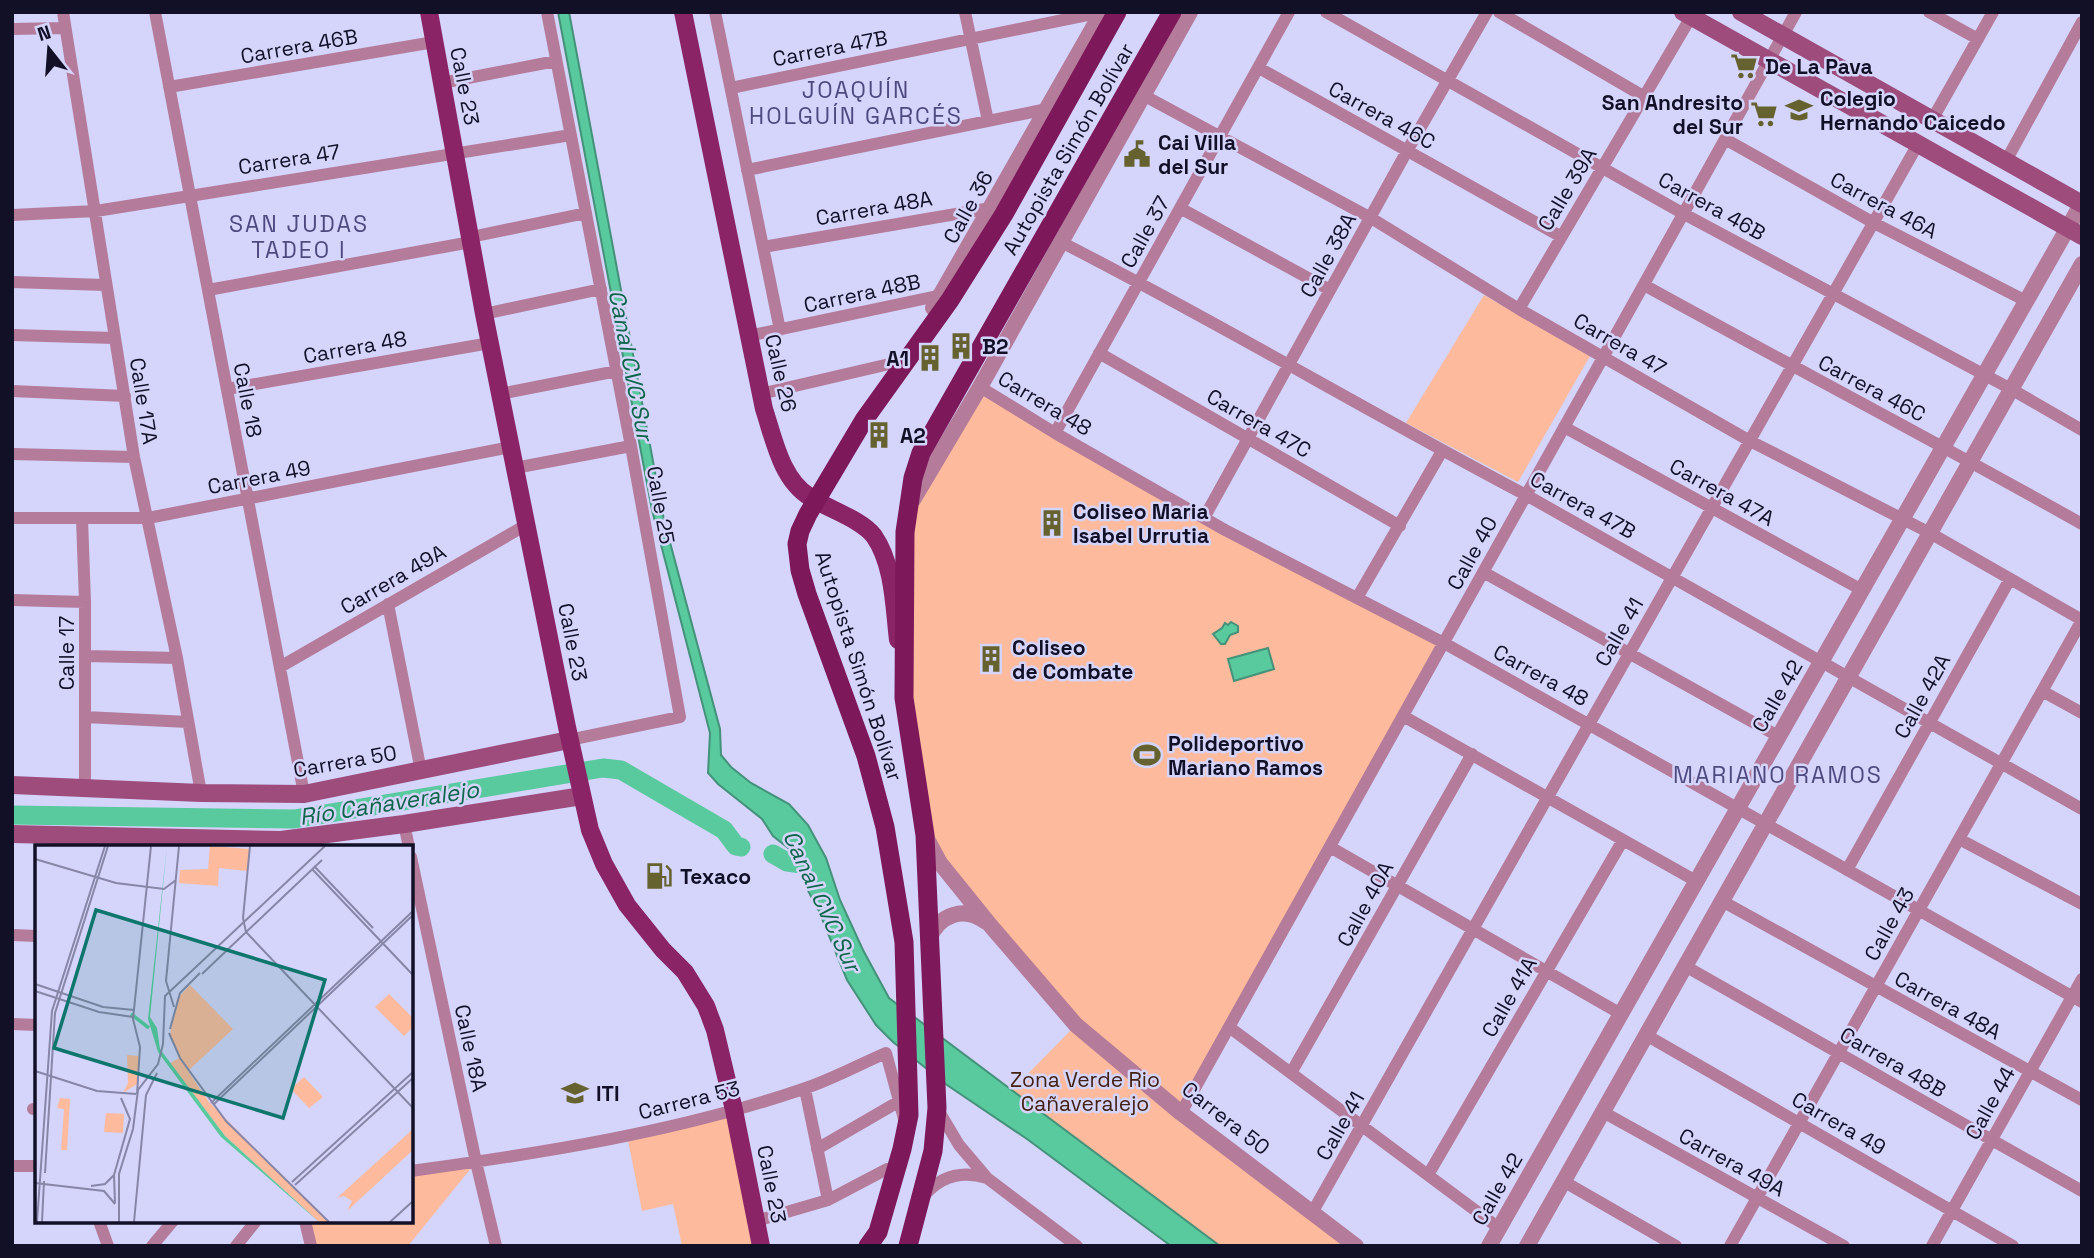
<svg xmlns="http://www.w3.org/2000/svg" width="2094" height="1258" font-family="'Space Grotesk',sans-serif">
  <style>
    .green { fill: #fdba9c }
    .water { fill: #59c99e; stroke: #44927a; stroke-width: 2 }
    .lines { fill: none; stroke-linecap: round; stroke-linejoin: round }
    .river { stroke: #59c99e; stroke-width: 19 }
    .minor { stroke: #b47b9a; stroke-width: 12 }
    .tertiary { stroke: #b47b9a; stroke-width: 16 }
    .secondary { stroke: #9d4c7c; stroke-width: 18 }
    .primary { stroke: #8b2466; stroke-width: 18 }
    .trunk { stroke: #7d185a; stroke-width: 19 }
    .labels { text-anchor: middle; dominant-baseline: central; stroke-width: 5; stroke-linejoin: round; paint-order: stroke }
    .street-label { font-size: 21px; fill: #121026; stroke: #d5d4fb }
    .poi-label { font-size: 21px; font-weight: bold; fill: #121026; stroke: #d5d4fb; text-anchor: start }
    .park-label { font-size: 21px; fill: #43210f; stroke: #d5d4fb }
    .neighbourhood-label { font-size: 23px; letter-spacing: 2px; fill: #4e4a80; stroke: #d5d4fb }
    .water-label { font-size: 23px; font-style: italic; fill: #0d664a; stroke: #d5d4fb }
    .inset-river { fill: none; stroke: #59c99e; stroke-width: 3.5 }
    .inset-road { fill: none; stroke: #8786a6; stroke-width: 2 }
    .view { fill: #0f766e; fill-opacity: 0.15; stroke: #0f766e; stroke-width: 3.5 }
    .inset-edge { fill: none; stroke: #121026; stroke-width: 3.5 }
  </style>
  <rect width="100%" height="100%" fill="#d5d4fb"/>
  <path class="green" d="M 1484,295 L 1590,356 L 1518,482 L 1406,423 Z
    M 980,387 L 1055,433 L 1444,643 L 1181,1113 L 1356,1246 L 1220,1246 L 1011,1091 L 1076,1025 L 940,863 L 909,722 L 910,509 Z
    M 734,1110 L 761,1246 L 682,1246 L 673,1204 L 642,1211 L 627,1135 Z
    M 476,1162 L 408,1246 L 311,1246 L 305,1221 L 411,1221 L 411,1171 Z"/>
  <path class="water" d="M 558,12 L 569,12 L 664,520 L 720,729 L 721,755 L 731,767 L 751,783 L 789,804 L 808,825 L 826,858 L 840,900 L 863,950 L 889,998 L 1220,1246 L 1171,1246 L 1027,1139 L 947,1085 L 893,1042 L 876,1025 L 847,980 L 819,911 L 807,889 L 800,863 L 792,851 L 773,836 L 762,819 L 718,784 L 708,773 L 710,733 L 652,510 Z
    M 1231,622 L 1238,626 L 1238,632 L 1230,635 L 1225,644 L 1221,644 L 1213,634 L 1222,628 L 1225,623 L 1228,625 Z
    M 1268,648 L 1274,669 L 1234,681 L 1228,659 Z"/>
  <g class="lines">
    <path class="river" d="M 12,815 L 294,819 L 603,768 L 621,770 L 724,830 L 736,846 L 741,847
      M 773,854 L 787,862 L 809,865"/>
    <path class="minor" d="M 63,12 L 134,457 L 177,658 L 201,793
      M 155,12 L 304,794
      M 547,12 L 631,446 L 680,717 L 569,740
      M 715,12 L 780,330
      M 965,12 L 988,121
      M 1326,12 L 1684,214 L 2011,389 L 2082,430
      M 1499,12 L 1643,96
      M 1929,12 L 1978,39
      M 12,29 L 65,28
      M 1259,68 L 1560,236
      M 442,83 L 556,61
      M 169,87 L 434,42
      M 731,88 L 1102,12
      M 1143,95 L 1371,218 L 1519,309 L 1750,441 L 1930,533 L 2082,620
      M 1932,120 L 1993,12
      M 1725,139 L 1874,223 L 2026,301
      M 2006,161 L 2082,22
      M 747,170 L 1047,109
      M 1180,208 L 1330,290
      M 12,215 L 96,211 L 571,135
      M 471,237 L 586,213
      M 1061,242 C 1218,322 1370,413 1526,495 L 2082,809
      M 763,247 L 991,208
      M 12,282 L 105,285
      M 1644,285 C 1789,365 1937,442 2082,524
      M 208,290 L 471,242
      M 1519,309 L 1691,17
      M 484,314 L 601,289
      M 12,335 L 114,338
      M 748,336 L 942,295
      M 1099,353 L 1400,526
      M 980,387 L 1055,433 L 1225,530 L 1444,643 L 2082,1002
      M 227,389 L 490,343
      M 12,391 L 125,396
      M 500,394 L 617,371
      M 760,394 L 898,362
      M 1564,427 L 1862,590
      M 1055,433 L 1289,12
      M 12,454 L 134,457
      M 515,468 L 631,446
      M 12,518 L 148,518 L 511,447
      M 1204,518 L 1407,151 L 1487,12
      M 82,519 L 85,602 L 85,787
      M 1483,572 L 1778,736
      M 1357,598 L 1442,451
      M 12,600 L 85,602
      M 388,604 L 421,771
      M 85,656 L 177,658
      M 280,667 L 526,525
      M 2042,691 L 2082,713
      M 1403,716 L 1696,881
      M 85,717 L 188,722
      M 404,824 L 409,847
      M 1959,839 L 2082,904
      M 1330,847 L 1621,1014
      M 411,857 L 476,1162 L 496,1246
      M 1847,870 L 2010,579
      M 1722,901 L 2082,1100
      M 12,935 L 37,936
      M 1685,966 L 2082,1191
      M 12,1024 L 37,1025
      M 1229,1027 L 1499,1228
      M 1646,1035 L 2013,1246
      M 1291,1073 L 1472,754
      M 805,1089 L 828,1200
      M 937,1108 L 959,1145 L 987,1178 L 1077,1246
      M 33,1109 L 37,1109
      M 1603,1112 L 1844,1246
      M 1181,1113 L 1796,12
      M 817,1149 L 898,1102
      M 12,1166 L 37,1166
      M 411,1171 C 542,1153 677,1132 803,1089 C 831,1080 858,1065 886,1053 L 904,1119
      M 1428,1175 L 1623,840
      M 1563,1181 L 1676,1246
      M 923,1197 C 940,1176 961,1170 987,1178
      M 1312,1213 L 1918,144
      M 99,1221 L 108,1246
      M 305,1221 L 311,1246
      M 756,1221 L 828,1200 L 887,1169 L 895,1170
      M 152,1246 L 173,1221
      M 236,1246 L 256,1221
      M 1730,1246 L 2082,620
      M 1932,1246 L 2082,979"/>
    <path class="tertiary" d="M 933,308 L 1102,12
      M 913,500 L 980,387 L 1190,12
      M 927,839 L 940,863 L 990,925 L 1076,1025 L 1181,1113 L 1356,1246
      M 929,939 C 939,915 964,905 986,922
      M 1489,1246 L 2082,203
      M 1527,1246 L 2082,264"/>
    <path class="secondary" d="M 1683,12 L 2082,236
      M 1741,12 L 2082,204
      M 12,785 L 201,793 L 304,794 L 569,740
      M 12,834 L 281,840 L 404,824 L 582,796"/>
    <path class="primary" d="M 429,12 L 484,314 L 567,727 L 590,830 L 604,864 L 627,905 L 663,950 L 685,972 L 706,1006 L 715,1030 L 734,1110 L 761,1246
      M 683,12 L 764,409 C 774,439 781,479 810,497 C 828,509 861,519 874,536 C 894,565 894,607 898,640"/>
    <path class="trunk" d="M 868,1246 L 878,1232 L 902,1149 L 909,1115 L 904,942 L 885,827 L 866,756 L 807,594 L 800,570 L 797,544 L 800,531 L 808,514 L 864,420 L 950,300 L 1004,214 L 1117,12
      M 908,1246 L 933,1151 L 937,1108 L 925,835 L 904,698 L 905,532 L 913,478 L 921,453 L 1172,12"/>
  </g>
  <defs>
    <symbol id="supermarket-bare" viewBox="-9 -9 18 18"><path d="M-6-5.5h2.5l.6 2H6L4.5 2H-2.5L-4.4-4H-6ZM-1.5 3.2a1.3 1.3 0 1 0 .1 0ZM3 3.2a1.3 1.3 0 1 0 .1 0Z" fill="#65622f" stroke="#d5d4fb" stroke-width="2.5" paint-order="stroke"/></symbol>
    <symbol id="school-bare" viewBox="-9 -9 18 18"><path d="M0-5L7-2L0 1L-7-2ZM-4 1L0 2.5L4 1V4Q0 6-4 4Z" fill="#65622f" stroke="#d5d4fb" stroke-width="2.5" paint-order="stroke"/></symbol>
    <symbol id="civic-bare" viewBox="-9 -9 18 18"><path d="M-.6-6.5H3V-4.5H.6V-3L4-1V1h2V6H-6V1h2V-1L-.6-3ZM-1.2 2.5V6h2.4V2.5Z" fill="#65622f" stroke="#d5d4fb" stroke-width="2.5" paint-order="stroke"/></symbol>
    <symbol id="building-bare" viewBox="-9 -9 18 18"><path d="M-4-6H4V6H1V3H-1V6H-4ZM-2.5-4.3h1.7v1.8h-1.7ZM.8-4.3h1.7v1.8H.8ZM-2.5-1h1.7V.8h-1.7ZM.8-1h1.7V.8H.8Z" fill="#65622f" stroke="#d5d4fb" stroke-width="2.5" paint-order="stroke"/></symbol>
    <symbol id="stadium-bare" viewBox="-9 -9 18 18"><path d="M0-5a6.5 5 0 1 0 0 10a6.5 5 0 1 0 0-10ZM-3.5-1.8h7v3.6h-7Z" fill="#65622f" stroke="#d5d4fb" stroke-width="2.5" paint-order="stroke"/></symbol>
    <symbol id="fuel-bare" viewBox="-9 -9 18 18"><path d="M-5.5-6h7V0h2V4h1.3V-2.5L3-4.5l.8-.8L6-3V5H2.5V1h-1V6h-7ZM-4.2-4.7v3.2H.2V-4.7Z" fill="#65622f" stroke="#d5d4fb" stroke-width="2.5" paint-order="stroke"/></symbol>
  </defs>
  <g fill-rule="evenodd">
    <use href="#supermarket-bare" x="1725" y="47" width="38" height="38"/>
    <use href="#school-bare" x="1780" y="91" width="38" height="38"/>
    <use href="#supermarket-bare" x="1745" y="95" width="38" height="38"/>
    <use href="#civic-bare" x="1118" y="135" width="38" height="38"/>
    <use href="#building-bare" x="942" y="327" width="38" height="38"/>
    <use href="#building-bare" x="911" y="339" width="38" height="38"/>
    <use href="#building-bare" x="860" y="416" width="38" height="38"/>
    <use href="#building-bare" x="1033" y="504" width="38" height="38"/>
    <use href="#building-bare" x="972" y="640" width="38" height="38"/>
    <use href="#stadium-bare" x="1128" y="736" width="38" height="38"/>
    <use href="#fuel-bare" x="640" y="857" width="38" height="38"/>
    <use href="#school-bare" x="556" y="1074" width="38" height="38"/>
  </g>
  <g class="labels">
    <g class="street-label">
      <text transform="translate(299 46) rotate(-10)">Carrera 46B</text>
      <text transform="translate(830 48) rotate(-11)">Carrera 47B</text>
      <text transform="translate(465 86) rotate(79)">Calle 23</text>
      <text transform="translate(1382 115) rotate(29)">Carrera 46C</text>
      <text transform="translate(1068 149) rotate(-60)">Autopista Simón Bolívar</text>
      <text transform="translate(289 159) rotate(-9)">Carrera 47</text>
      <text transform="translate(1567 189) rotate(-59)">Calle 39A</text>
      <text transform="translate(1884 205) rotate(28)">Carrera 46A</text>
      <text transform="translate(1712 206) rotate(29)">Carrera 46B</text>
      <text transform="translate(968 207) rotate(-61)">Calle 36</text>
      <text transform="translate(874 208) rotate(-10)">Carrera 48A</text>
      <text transform="translate(1145 232) rotate(-61)">Calle 37</text>
      <text transform="translate(1328 255) rotate(-61)">Calle 38A</text>
      <text transform="translate(862 293) rotate(-12)">Carrera 48B</text>
      <text transform="translate(1620 344) rotate(30)">Carrera 47</text>
      <text transform="translate(355 347) rotate(-10)">Carrera 48</text>
      <text transform="translate(781 373) rotate(77)">Calle 26</text>
      <text transform="translate(1872 388) rotate(28)">Carrera 46C</text>
      <text transform="translate(248 400) rotate(79)">Calle 18</text>
      <text transform="translate(144 401) rotate(81)">Calle 17A</text>
      <text transform="translate(1045 403) rotate(31)">Carrera 48</text>
      <text transform="translate(1259 423) rotate(30)">Carrera 47C</text>
      <text transform="translate(259 477) rotate(-11)">Carrera 49</text>
      <text transform="translate(1722 492) rotate(29)">Carrera 47A</text>
      <text transform="translate(661 505) rotate(80)">Calle 25</text>
      <text transform="translate(1583 505) rotate(29)">Carrera 47B</text>
      <text transform="translate(1472 553) rotate(-61)">Calle 40</text>
      <text transform="translate(393 579) rotate(-30)">Carrera 49A</text>
      <text transform="translate(1619 632) rotate(-60)">Calle 41</text>
      <text transform="translate(573 642) rotate(79)">Calle 23</text>
      <text transform="translate(66 653) rotate(-90)">Calle 17</text>
      <text transform="translate(859 666) rotate(72)">Autopista Simón Bolívar</text>
      <text transform="translate(1541 675) rotate(29)">Carrera 48</text>
      <text transform="translate(1777 696) rotate(-60)">Calle 42</text>
      <text transform="translate(1922 696) rotate(-61)">Calle 42A</text>
      <text transform="translate(345 761) rotate(-10)">Carrera 50</text>
      <text transform="translate(1365 904) rotate(-61)">Calle 40A</text>
      <text transform="translate(1889 924) rotate(-61)">Calle 43</text>
      <text transform="translate(1509 997) rotate(-60)">Calle 41A</text>
      <text transform="translate(1948 1005) rotate(29)">Carrera 48A</text>
      <text transform="translate(471 1048) rotate(78)">Calle 18A</text>
      <text transform="translate(1893 1062) rotate(30)">Carrera 48B</text>
      <text transform="translate(689 1100) rotate(-14)">Carrera 53</text>
      <text transform="translate(1990 1103) rotate(-61)">Calle 44</text>
      <text transform="translate(1226 1118) rotate(38)">Carrera 50</text>
      <text transform="translate(1839 1123) rotate(30)">Carrera 49</text>
      <text transform="translate(1340 1126) rotate(-60)">Calle 41</text>
      <text transform="translate(1732 1162) rotate(29)">Carrera 49A</text>
      <text transform="translate(772 1184) rotate(79)">Calle 23</text>
      <text transform="translate(1497 1189) rotate(-60)">Calle 42</text>
    </g>
    <g class="poi-label">
      <text x="1765" y="66">De La Pava</text>
      <text x="1820" y="98">Colegio<tspan x="1820" dy="24">Hernando Caicedo</tspan></text>
      <text x="1743" y="102" text-anchor="end">San Andresito<tspan x="1743" dy="24">del Sur</tspan></text>
      <text x="1158" y="142">Cai Villa<tspan x="1158" dy="24">del Sur</tspan></text>
      <text x="982" y="346">B2</text>
      <text x="909" y="358" text-anchor="end">A1</text>
      <text x="900" y="435">A2</text>
      <text x="1073" y="511">Coliseo Maria<tspan x="1073" dy="24">Isabel Urrutia</tspan></text>
      <text x="1012" y="647">Coliseo<tspan x="1012" dy="24">de Combate</tspan></text>
      <text x="1168" y="743">Polideportivo<tspan x="1168" dy="24">Mariano Ramos</tspan></text>
      <text x="680" y="876">Texaco</text>
      <text x="596" y="1093">ITI</text>
    </g>
    <g class="park-label">
      <text x="1085" y="1079">Zona Verde Rio<tspan x="1085" dy="24">Cañaveralejo</tspan></text>
    </g>
    <g class="neighbourhood-label">
      <text x="856" y="90">JOAQUÍN<tspan x="856" dy="26">HOLGUÍN GARCÉS</tspan></text>
      <text x="299" y="224">SAN JUDAS<tspan x="299" dy="26">TADEO I</tspan></text>
      <text x="1778" y="775">MARIANO RAMOS</text>
    </g>
    <g class="water-label">
      <text transform="translate(631 365) rotate(79)">Canal CVC Sur</text>
      <text transform="translate(389 803) rotate(-9)">Río Cañaveralejo</text>
      <text transform="translate(822 901) rotate(65)">Canal CVC Sur</text>
    </g>
  </g>
  <g transform="translate(35 845)">
    <rect width="378" height="378" fill="#d5d4fb"/>
    <path d="M 175,1 L 215,4 L 213,26 L 184,23 L 183,41 L 144,38 L 145,25 L 173,24 ZM 155,140 L 198,184 L 153,226 L 174,257 L 293,377 L 284,377 L 190,291 L 135,218 L 144,213 L 135,190 L 142,154 ZM 354,149 L 378,173 L 378,182 L 369,191 L 340,162 ZM 92,210 L 104,211 L 102,239 L 88,248 L 93,238 ZM 269,232 L 288,252 L 274,263 L 256,244 ZM 25,253 L 35,254 L 32,305 L 26,305 L 29,264 L 22,263 ZM 71,268 L 89,269 L 88,288 L 69,287 ZM 378,284 L 378,305 L 312,366 L 317,356 L 309,351 L 302,353 Z" fill="#fdba9c"/>
    <path d="M 132,1 L 115,172 L 122,183 L 125,204 L 190,291 L 284,377 L 186,292 L 123,207 L 113,174 Z" fill="#59c99e"/>
    <path class="inset-river" d="M 96,169 L 114,183"/>
    <path class="inset-road" d="M 215,1 L 208,73 L 211,87 L 378,263M 0,14 L 81,38 L 129,44 L 141,35M 279,21 L 338,83M 277,24 L 378,130M 167,129 L 287,15M 0,139 L 68,162 L 99,165M 0,146 L 64,167 L 98,172M 139,162 L 131,136 L 144,1M 135,184 L 145,148 L 165,128M 134,188 L 145,213 L 191,276 L 294,377M 0,226 L 62,246 L 101,249M 102,249 L 105,202 L 98,174 L 116,1M 176,258 L 378,66M 178,260 L 378,70M 10,328 L 20,168 L 73,1M 257,337 L 378,227M 0,338 L 69,346 L 80,359M 260,340 L 378,233M 56,341 L 70,339 L 79,330M 80,358 L 79,330 L 95,274 L 86,253M 2,377 L 17,166 L 70,1M 7,377 L 9,336M 84,377 L 84,329 L 98,284 L 103,245 L 123,219 L 128,199 L 130,151 L 290,1M 99,377 L 111,250 L 122,228M 355,377 L 378,356"/>
    <path class="view" d="M 61,65 L 290,135 L 248,273 L 19,203 Z"/>
    <rect width="378" height="378" class="inset-edge"/>
  </g>
  <rect width="2094" height="1258" fill="none" stroke="#121026" stroke-width="28"/>
  <g transform="translate(49 49) rotate(343)" stroke="#d5d4fb" stroke-width="5" paint-order="stroke">
  <path d="M0-5L12 26L0 18L-12 26Z" fill="#121026"/>
  <text y="-10" font-size="19" font-weight="bold" text-anchor="middle" fill="#121026">N</text>
  </g>
</svg>
